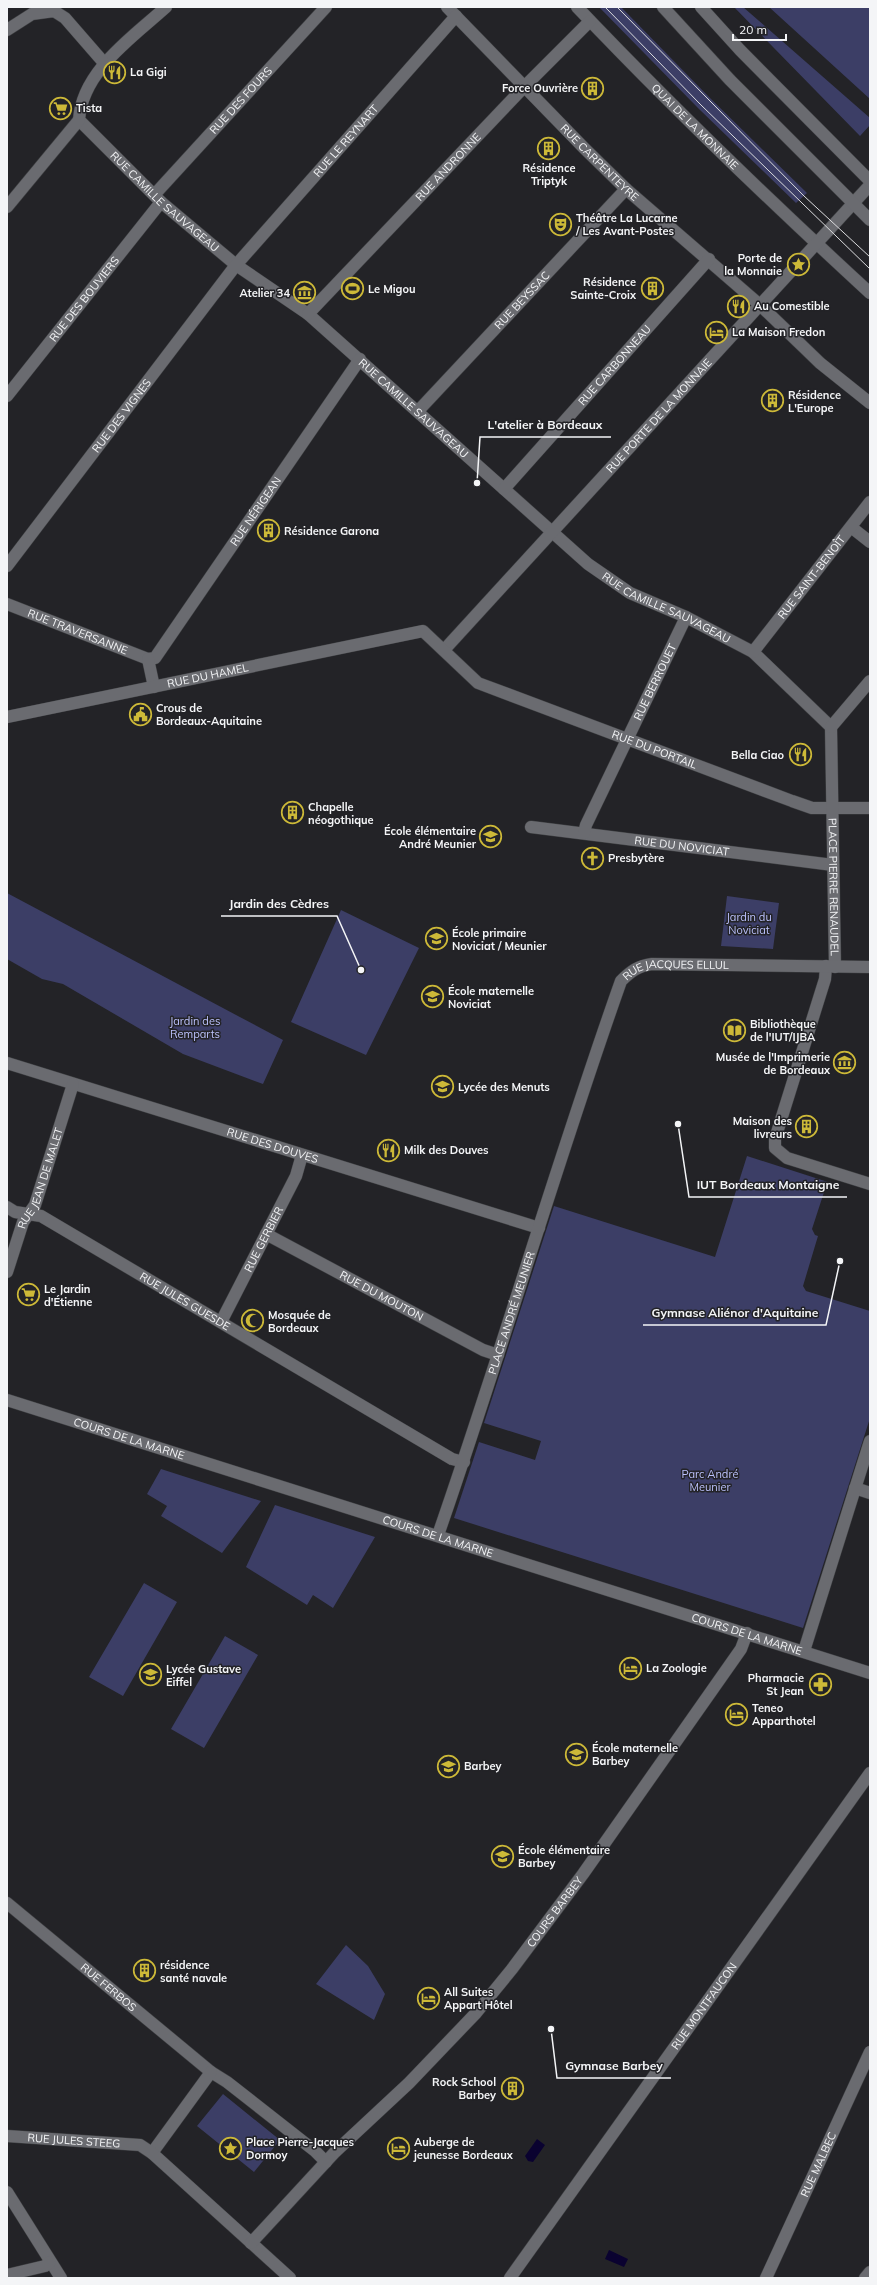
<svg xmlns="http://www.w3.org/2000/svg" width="877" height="2285" font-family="Mulish,sans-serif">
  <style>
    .green { fill: #3c3e66 }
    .water { fill: #0a0230 }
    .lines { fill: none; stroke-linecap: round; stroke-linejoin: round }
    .street-casing { stroke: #3f4043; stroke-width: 13 }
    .secondary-casing { stroke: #3f4043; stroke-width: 13 }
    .street { stroke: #6a6b70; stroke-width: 12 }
    .secondary { stroke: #6a6b70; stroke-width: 12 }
    .tram { stroke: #dbdcde; stroke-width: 1 }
    .labels { text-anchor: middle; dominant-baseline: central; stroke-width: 3; stroke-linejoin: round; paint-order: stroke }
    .poi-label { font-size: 11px; font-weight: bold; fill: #f4f5f7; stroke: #232327; text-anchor: start }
    .street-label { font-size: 11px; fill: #f4f5f7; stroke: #232327 }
    .park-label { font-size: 11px; fill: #bbc1fc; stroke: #232327 }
    .leader { fill: none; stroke: #f4f5f7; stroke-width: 1.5 }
    .callout-dot { fill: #f4f5f7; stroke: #232327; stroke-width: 1.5 }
    .callout-label { font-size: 12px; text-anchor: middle; font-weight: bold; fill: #f4f5f7; stroke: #232327; stroke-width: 3; stroke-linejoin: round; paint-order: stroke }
  </style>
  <rect width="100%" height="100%" fill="#232327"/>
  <path class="green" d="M 599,7 L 621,7 L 709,97 L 807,193 L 796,203 L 698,108 Z
    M 734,7 L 743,7 L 870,118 L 870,125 L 860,136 Z
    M 769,7 L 870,7 L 870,99 Z
    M 7,893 L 283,1040 L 263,1084 L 183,1054 L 63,984 L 42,979 L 7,959 Z
    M 727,896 L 779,903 L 773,949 L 721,946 Z
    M 341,910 L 419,948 L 366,1055 L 291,1022 Z
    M 747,1156 L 831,1183 L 826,1186 L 812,1229 L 815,1235 L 818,1236 L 803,1286 L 806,1291 L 870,1311 L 870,1418 L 803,1628 L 454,1518 L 479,1442 L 535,1460 L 541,1441 L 484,1423 L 554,1206 L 715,1257 Z
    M 161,1469 L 261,1501 L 222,1553 L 161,1516 L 167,1506 L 147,1494 Z
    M 275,1505 L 375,1537 L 333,1608 L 313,1595 L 307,1605 L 246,1567 Z
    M 144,1583 L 177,1602 L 123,1696 L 89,1677 Z
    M 225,1636 L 258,1655 L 204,1748 L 171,1729 Z
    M 346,1945 L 368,1966 L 385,1994 L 374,2020 L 316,1984 Z
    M 223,2094 L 280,2140 L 254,2172 L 197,2126 Z"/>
  <path class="water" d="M 537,2139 L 545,2145 L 533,2162 L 528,2161 L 525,2156 Z
    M 609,2250 L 628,2259 L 624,2267 L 605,2259 Z"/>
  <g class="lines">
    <defs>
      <g id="street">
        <path id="s1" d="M 166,7 C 133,37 82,71 79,120 L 161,202 L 236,265 L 308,314 L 588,564 L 630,593 L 686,617 L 753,652 L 831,727"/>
        <path id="s2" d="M 447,7 L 584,148 L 626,189 L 760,305 L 820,363 L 870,403"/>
        <path id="s3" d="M 577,7 C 671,106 770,201 870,293"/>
        <path d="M 7,30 L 32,14 L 54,11 L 65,18 L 105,64"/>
        <path id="s4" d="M 155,194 L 326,7"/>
        <path d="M 7,207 L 79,120"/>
        <path id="s5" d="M 308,314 L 525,86 L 590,21"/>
        <path id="s6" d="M 7,396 L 161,202"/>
        <path id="s7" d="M 418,411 L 626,189"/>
        <path id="s8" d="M 504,489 L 709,259"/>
        <path d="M 851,527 L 870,542"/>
        <path id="s9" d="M 7,566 L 236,265 L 456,16"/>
        <path id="s10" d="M 7,604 L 148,659"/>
        <path id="s11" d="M 444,650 L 870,185"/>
        <path id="s12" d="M 753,652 L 870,502"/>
        <path id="s13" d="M 148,659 L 155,658 L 360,359"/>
        <path d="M 148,659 L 154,687"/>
        <path id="s14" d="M 7,717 L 423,631 L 478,683 L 792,801 L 812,808 L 870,808"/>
        <path id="s15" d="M 831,727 L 835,967"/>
        <path d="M 831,727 L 870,681"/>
        <path id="s16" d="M 531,827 L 833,865"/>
        <path id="s17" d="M 584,833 L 586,825 L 686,617"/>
        <path d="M 826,966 L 825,979 L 775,1139 L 775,1148 L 787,1158 L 870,1184"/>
        <path id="s18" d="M 7,1063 L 539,1228"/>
        <path id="s19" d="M 7,1207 L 15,1212 L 41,1216 L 452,1459 L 464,1462"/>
        <path id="s20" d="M 266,1234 L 483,1350 L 498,1355"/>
        <path id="s21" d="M 7,1272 L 23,1222 L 35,1205 L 73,1084"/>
        <path id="s22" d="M 221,1322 L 296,1176 L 302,1155"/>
        <path d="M 855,1488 L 870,1493"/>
        <path id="s23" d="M 438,1535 C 502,1351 556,1164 621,981 C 631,971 638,966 652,964 L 870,967"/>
        <path d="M 804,1651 L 870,1441"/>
        <path id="s24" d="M 7,1903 L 211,2072 L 227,2082 L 315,2151 L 326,2162"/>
        <path d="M 152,2153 L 211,2072"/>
        <path d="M 7,2192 L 61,2278"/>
        <path d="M 7,2275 L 45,2266 L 50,2262"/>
        <path id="s25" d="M 510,2278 L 870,1773"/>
        <path d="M 865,2278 L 870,2272"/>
      </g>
      <g id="secondary">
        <path d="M 663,7 L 730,80 L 870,220"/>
        <path d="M 701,7 L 740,50 L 870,181"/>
        <path id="s26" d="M 7,1400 L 870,1673"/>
        <path id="s27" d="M 7,2136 L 140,2145 L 152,2153 L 290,2278"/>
        <path id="s28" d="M 251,2243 L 335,2152 L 409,2083 L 476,2013 L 512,1969 L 583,1874 L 741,1649 L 747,1633"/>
        <path id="s29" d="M 766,2278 L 870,2052"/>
      </g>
    </defs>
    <use href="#street" class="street-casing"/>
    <use href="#secondary" class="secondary-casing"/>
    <use href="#street" class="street"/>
    <use href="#secondary" class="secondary"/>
    <path class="tram" d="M 605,7 L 701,105 L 870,269
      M 617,7 L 804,196 L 870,257"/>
  </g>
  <defs>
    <symbol id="restaurant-ring" viewBox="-11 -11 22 22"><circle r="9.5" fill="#232327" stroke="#cdb938" stroke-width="1.5"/><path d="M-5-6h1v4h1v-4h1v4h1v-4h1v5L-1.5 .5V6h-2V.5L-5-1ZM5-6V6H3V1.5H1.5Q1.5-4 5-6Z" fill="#cdb938"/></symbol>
    <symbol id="building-ring" viewBox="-11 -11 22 22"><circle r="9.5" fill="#232327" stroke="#cdb938" stroke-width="1.5"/><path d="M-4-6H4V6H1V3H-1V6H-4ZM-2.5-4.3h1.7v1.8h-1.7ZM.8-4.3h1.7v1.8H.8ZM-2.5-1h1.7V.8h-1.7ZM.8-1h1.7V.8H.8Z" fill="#cdb938"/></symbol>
    <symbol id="supermarket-ring" viewBox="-11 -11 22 22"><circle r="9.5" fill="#232327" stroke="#cdb938" stroke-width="1.5"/><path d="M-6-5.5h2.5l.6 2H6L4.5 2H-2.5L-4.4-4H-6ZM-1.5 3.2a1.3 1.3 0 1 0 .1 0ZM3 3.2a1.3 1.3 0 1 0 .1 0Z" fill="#cdb938"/></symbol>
    <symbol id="theatre-ring" viewBox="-11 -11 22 22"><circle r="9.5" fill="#232327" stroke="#cdb938" stroke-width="1.5"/><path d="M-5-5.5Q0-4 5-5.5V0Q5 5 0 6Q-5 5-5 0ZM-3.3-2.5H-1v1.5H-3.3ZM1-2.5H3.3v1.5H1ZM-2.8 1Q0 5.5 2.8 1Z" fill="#cdb938"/></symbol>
    <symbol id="sight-ring" viewBox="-11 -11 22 22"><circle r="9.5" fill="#232327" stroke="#cdb938" stroke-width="1.5"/><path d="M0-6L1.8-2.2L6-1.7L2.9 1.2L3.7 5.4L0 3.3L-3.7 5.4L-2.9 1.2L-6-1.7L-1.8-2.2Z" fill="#cdb938"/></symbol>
    <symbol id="stadium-ring" viewBox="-11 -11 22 22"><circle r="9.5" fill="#232327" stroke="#cdb938" stroke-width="1.5"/><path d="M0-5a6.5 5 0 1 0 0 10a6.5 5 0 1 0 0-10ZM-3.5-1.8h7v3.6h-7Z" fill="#cdb938"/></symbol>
    <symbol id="museum-ring" viewBox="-11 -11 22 22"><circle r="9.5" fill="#232327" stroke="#cdb938" stroke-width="1.5"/><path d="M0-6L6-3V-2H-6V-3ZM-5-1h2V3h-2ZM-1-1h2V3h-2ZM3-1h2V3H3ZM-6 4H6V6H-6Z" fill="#cdb938"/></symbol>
    <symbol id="hotel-ring" viewBox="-11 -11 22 22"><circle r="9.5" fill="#232327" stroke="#cdb938" stroke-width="1.5"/><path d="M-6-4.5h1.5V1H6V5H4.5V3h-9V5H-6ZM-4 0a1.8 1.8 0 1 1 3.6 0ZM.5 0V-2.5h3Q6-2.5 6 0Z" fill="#cdb938"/></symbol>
    <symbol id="civic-ring" viewBox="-11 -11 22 22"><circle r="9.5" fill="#232327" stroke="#cdb938" stroke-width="1.5"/><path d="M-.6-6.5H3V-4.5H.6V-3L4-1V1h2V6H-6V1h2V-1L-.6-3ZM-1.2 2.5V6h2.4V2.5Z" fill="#cdb938"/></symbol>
    <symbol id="school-ring" viewBox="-11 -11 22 22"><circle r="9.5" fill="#232327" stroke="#cdb938" stroke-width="1.5"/><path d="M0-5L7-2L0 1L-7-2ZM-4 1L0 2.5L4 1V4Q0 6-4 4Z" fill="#cdb938"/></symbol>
    <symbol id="church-ring" viewBox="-11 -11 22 22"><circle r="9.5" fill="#232327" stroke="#cdb938" stroke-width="1.5"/><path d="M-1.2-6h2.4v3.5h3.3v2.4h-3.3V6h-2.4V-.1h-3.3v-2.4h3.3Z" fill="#cdb938"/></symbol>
    <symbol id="library-ring" viewBox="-11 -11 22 22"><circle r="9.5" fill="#232327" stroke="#cdb938" stroke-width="1.5"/><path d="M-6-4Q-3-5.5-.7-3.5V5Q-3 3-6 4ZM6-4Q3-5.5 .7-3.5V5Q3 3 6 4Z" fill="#cdb938"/></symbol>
    <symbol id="mosque-ring" viewBox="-11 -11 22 22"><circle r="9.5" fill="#232327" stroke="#cdb938" stroke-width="1.5"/><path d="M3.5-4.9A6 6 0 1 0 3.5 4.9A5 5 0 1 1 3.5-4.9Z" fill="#cdb938"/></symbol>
    <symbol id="pharmacy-ring" viewBox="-11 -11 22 22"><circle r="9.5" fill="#232327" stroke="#cdb938" stroke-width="1.5"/><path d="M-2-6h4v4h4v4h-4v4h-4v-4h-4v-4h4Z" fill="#cdb938"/></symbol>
  </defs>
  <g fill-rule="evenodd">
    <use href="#restaurant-ring" x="102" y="60" width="25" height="25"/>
    <use href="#building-ring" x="580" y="76" width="25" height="25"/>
    <use href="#supermarket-ring" x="48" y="96" width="25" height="25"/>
    <use href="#building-ring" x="536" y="136" width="25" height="25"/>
    <use href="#theatre-ring" x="548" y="212" width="25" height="25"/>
    <use href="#sight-ring" x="786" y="252" width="25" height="25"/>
    <use href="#building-ring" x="640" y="276" width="25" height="25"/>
    <use href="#stadium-ring" x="340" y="276" width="25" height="25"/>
    <use href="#museum-ring" x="292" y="280" width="25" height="25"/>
    <use href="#restaurant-ring" x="726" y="294" width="25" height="25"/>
    <use href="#hotel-ring" x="704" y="320" width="25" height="25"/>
    <use href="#building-ring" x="760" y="388" width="25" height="25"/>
    <use href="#building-ring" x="256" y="518" width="25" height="25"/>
    <use href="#civic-ring" x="128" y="702" width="25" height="25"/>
    <use href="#restaurant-ring" x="788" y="742" width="25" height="25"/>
    <use href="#building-ring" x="280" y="800" width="25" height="25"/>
    <use href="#school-ring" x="478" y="824" width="25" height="25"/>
    <use href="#church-ring" x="580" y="846" width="25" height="25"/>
    <use href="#school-ring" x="424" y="926" width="25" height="25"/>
    <use href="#school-ring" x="420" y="984" width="25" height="25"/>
    <use href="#library-ring" x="722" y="1018" width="25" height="25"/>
    <use href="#museum-ring" x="832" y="1050" width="25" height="25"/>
    <use href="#school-ring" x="430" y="1074" width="25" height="25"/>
    <use href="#building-ring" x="794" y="1114" width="25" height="25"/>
    <use href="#restaurant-ring" x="376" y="1138" width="25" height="25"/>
    <use href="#supermarket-ring" x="16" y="1282" width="25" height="25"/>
    <use href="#mosque-ring" x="240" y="1308" width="25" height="25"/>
    <use href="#hotel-ring" x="618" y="1656" width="25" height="25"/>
    <use href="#school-ring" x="138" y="1662" width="25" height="25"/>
    <use href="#pharmacy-ring" x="808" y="1672" width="25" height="25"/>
    <use href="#hotel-ring" x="724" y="1702" width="25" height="25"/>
    <use href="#school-ring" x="564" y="1742" width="25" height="25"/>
    <use href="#school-ring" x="436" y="1754" width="25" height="25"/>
    <use href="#school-ring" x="490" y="1844" width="25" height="25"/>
    <use href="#building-ring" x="132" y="1958" width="25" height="25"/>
    <use href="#hotel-ring" x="416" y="1986" width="25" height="25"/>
    <use href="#building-ring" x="500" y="2076" width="25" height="25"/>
    <use href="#sight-ring" x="218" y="2136" width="25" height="25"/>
    <use href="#hotel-ring" x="386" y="2136" width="25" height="25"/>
  </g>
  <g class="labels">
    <g class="poi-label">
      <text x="130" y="72">La Gigi</text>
      <text x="578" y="88" text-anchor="end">Force Ouvrière</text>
      <text x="76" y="108">Tista</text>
      <text x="549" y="168" text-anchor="middle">Résidence<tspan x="549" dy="13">Triptyk</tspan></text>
      <text x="576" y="218">Théâtre La Lucarne<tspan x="576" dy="13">/ Les Avant-Postes</tspan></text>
      <text x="782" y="258" text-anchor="end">Porte de<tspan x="782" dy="13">la Monnaie</tspan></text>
      <text x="636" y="282" text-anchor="end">Résidence<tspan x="636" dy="13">Sainte-Croix</tspan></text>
      <text x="368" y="289">Le Migou</text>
      <text x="290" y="293" text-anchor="end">Atelier 34</text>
      <text x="754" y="306">Au Comestible</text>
      <text x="732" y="332">La Maison Fredon</text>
      <text x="788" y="395">Résidence<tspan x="788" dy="13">L'Europe</tspan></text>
      <text x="284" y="531">Résidence Garona</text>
      <text x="156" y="708">Crous de<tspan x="156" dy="13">Bordeaux-Aquitaine</tspan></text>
      <text x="784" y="755" text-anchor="end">Bella Ciao</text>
      <text x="308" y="807">Chapelle<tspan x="308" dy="13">néogothique</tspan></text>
      <text x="476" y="831" text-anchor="end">École élémentaire<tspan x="476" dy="13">André Meunier</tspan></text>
      <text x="608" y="858">Presbytère</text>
      <text x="452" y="933">École primaire<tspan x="452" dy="13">Noviciat / Meunier</tspan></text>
      <text x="448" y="991">École maternelle<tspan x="448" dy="13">Noviciat</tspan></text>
      <text x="750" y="1024">Bibliothèque<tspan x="750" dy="13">de l'IUT/IJBA</tspan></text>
      <text x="830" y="1057" text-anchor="end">Musée de l'Imprimerie<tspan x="830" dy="13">de Bordeaux</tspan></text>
      <text x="458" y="1087">Lycée des Menuts</text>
      <text x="792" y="1121" text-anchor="end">Maison des<tspan x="792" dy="13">livreurs</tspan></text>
      <text x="404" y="1150">Milk des Douves</text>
      <text x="44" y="1289">Le Jardin<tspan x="44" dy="13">d'Étienne</tspan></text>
      <text x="268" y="1315">Mosquée de<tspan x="268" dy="13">Bordeaux</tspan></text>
      <text x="646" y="1668">La Zoologie</text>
      <text x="166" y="1669">Lycée Gustave<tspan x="166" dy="13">Eiffel</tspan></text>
      <text x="804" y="1678" text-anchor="end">Pharmacie<tspan x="804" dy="13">St Jean</tspan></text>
      <text x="752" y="1708">Teneo<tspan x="752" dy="13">Apparthotel</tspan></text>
      <text x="592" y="1748">École maternelle<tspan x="592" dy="13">Barbey</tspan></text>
      <text x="464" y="1766">Barbey</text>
      <text x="518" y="1850">École élémentaire<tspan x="518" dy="13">Barbey</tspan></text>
      <text x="160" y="1965">résidence<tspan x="160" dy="13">santé navale</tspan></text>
      <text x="444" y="1992">All Suites<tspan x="444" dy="13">Appart Hôtel</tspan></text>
      <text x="496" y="2082" text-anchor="end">Rock School<tspan x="496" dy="13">Barbey</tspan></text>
      <text x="246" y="2142">Place Pierre-Jacques<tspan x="246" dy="13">Dormoy</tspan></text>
      <text x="414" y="2142">Auberge de<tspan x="414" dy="13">jeunesse Bordeaux</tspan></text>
    </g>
    <g class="street-label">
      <text stroke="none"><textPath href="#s4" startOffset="127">RUE DES FOURS</textPath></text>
      <text stroke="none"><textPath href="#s3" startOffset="168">QUAI DE LA MONNAIE</textPath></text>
      <text stroke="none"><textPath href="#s9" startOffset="544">RUE LE REYNART</textPath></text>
      <text stroke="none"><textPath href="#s2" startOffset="218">RUE CARPENTEYRE</textPath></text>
      <text stroke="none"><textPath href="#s5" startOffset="203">RUE ANDRONNE</textPath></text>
      <text stroke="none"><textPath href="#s1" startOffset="265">RUE CAMILLE SAUVAGEAU</textPath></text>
      <text stroke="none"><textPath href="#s6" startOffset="124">RUE DES BOUVIERS</textPath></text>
      <text stroke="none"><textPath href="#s7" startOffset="152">RUE BEYSSAC</textPath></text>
      <text stroke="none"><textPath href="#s8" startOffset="166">RUE CARBONNEAU</textPath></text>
      <text stroke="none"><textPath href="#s1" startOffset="589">RUE CAMILLE SAUVAGEAU</textPath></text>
      <text stroke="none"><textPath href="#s9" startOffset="189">RUE DES VIGNES</textPath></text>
      <text stroke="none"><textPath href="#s11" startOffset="318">RUE PORTE DE LA MONNAIE</textPath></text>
      <text stroke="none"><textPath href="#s13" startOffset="185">RUE NÉRIGEAN</textPath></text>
      <text stroke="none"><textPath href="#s12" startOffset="95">RUE SAINT-BENOÎT</textPath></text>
      <text stroke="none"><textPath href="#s1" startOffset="913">RUE CAMILLE SAUVAGEAU</textPath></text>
      <text stroke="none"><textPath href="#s10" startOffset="76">RUE TRAVERSANNE</textPath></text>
      <text stroke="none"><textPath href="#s14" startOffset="205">RUE DU HAMEL</textPath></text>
      <text stroke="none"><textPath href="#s17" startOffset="167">RUE BERROUET</textPath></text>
      <text stroke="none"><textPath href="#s14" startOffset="689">RUE DU PORTAIL</textPath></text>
      <text stroke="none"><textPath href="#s16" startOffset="152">RUE DU NOVICIAT</textPath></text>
      <text stroke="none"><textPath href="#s15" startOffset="160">PLACE PIERRE RENAUDEL</textPath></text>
      <text stroke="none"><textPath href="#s23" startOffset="642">RUE JACQUES ELLUL</textPath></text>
      <text stroke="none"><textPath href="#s18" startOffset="278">RUE DES DOUVES</textPath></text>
      <text stroke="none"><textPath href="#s21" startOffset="100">RUE JEAN DE MALET</textPath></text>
      <text stroke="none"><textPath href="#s22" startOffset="93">RUE GERBIER</textPath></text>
      <text stroke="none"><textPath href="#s20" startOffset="131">RUE DU MOUTON</textPath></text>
      <text stroke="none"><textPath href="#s19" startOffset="203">RUE JULES GUESDE</textPath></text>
      <text stroke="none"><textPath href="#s23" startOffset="234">PLACE ANDRÉ MEUNIER</textPath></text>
      <text stroke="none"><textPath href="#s26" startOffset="128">COURS DE LA MARNE</textPath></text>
      <text stroke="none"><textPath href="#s26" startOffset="452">COURS DE LA MARNE</textPath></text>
      <text stroke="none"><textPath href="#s26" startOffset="776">COURS DE LA MARNE</textPath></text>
      <text stroke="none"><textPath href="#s28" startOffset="450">COURS BARBEY</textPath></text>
      <text stroke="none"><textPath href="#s24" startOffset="132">RUE FERBOS</textPath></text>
      <text stroke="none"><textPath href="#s25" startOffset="334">RUE MONTFAUCON</textPath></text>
      <text stroke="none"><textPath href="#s27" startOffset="67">RUE JULES STEEG</textPath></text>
      <text stroke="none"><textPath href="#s29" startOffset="125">RUE MALBEC</textPath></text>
    </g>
    <g class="park-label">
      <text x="749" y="917">Jardin du<tspan x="749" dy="13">Noviciat</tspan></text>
      <text x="195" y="1021">Jardin des<tspan x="195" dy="13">Remparts</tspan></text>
      <text x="710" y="1474">Parc André<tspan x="710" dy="13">Meunier</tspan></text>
    </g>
  </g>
  <path class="leader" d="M477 483L480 437H611M361 970L337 916H221M678 1124L689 1197H847M840 1261L826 1325H643M551 2029L557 2078H671"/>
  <g class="callout-dot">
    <circle cx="477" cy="483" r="4"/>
    <circle cx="361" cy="970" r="4"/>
    <circle cx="678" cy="1124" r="4"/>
    <circle cx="840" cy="1261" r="4"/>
    <circle cx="551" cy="2029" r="4"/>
  </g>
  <g class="callout-label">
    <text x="545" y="429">L'atelier à Bordeaux</text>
    <text x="279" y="908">Jardin des Cèdres</text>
    <text x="768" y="1189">IUT Bordeaux Montaigne</text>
    <text x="735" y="1317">Gymnase Aliénor d'Aquitaine</text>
    <text x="614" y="2070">Gymnase Barbey</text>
  </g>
  <rect width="877" height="2285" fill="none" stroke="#f4f5f7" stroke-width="16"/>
  <path d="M733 34v6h53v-6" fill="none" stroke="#f4f5f7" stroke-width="2"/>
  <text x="739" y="34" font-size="12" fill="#f4f5f7" stroke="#232327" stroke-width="3" paint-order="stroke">20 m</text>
</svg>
